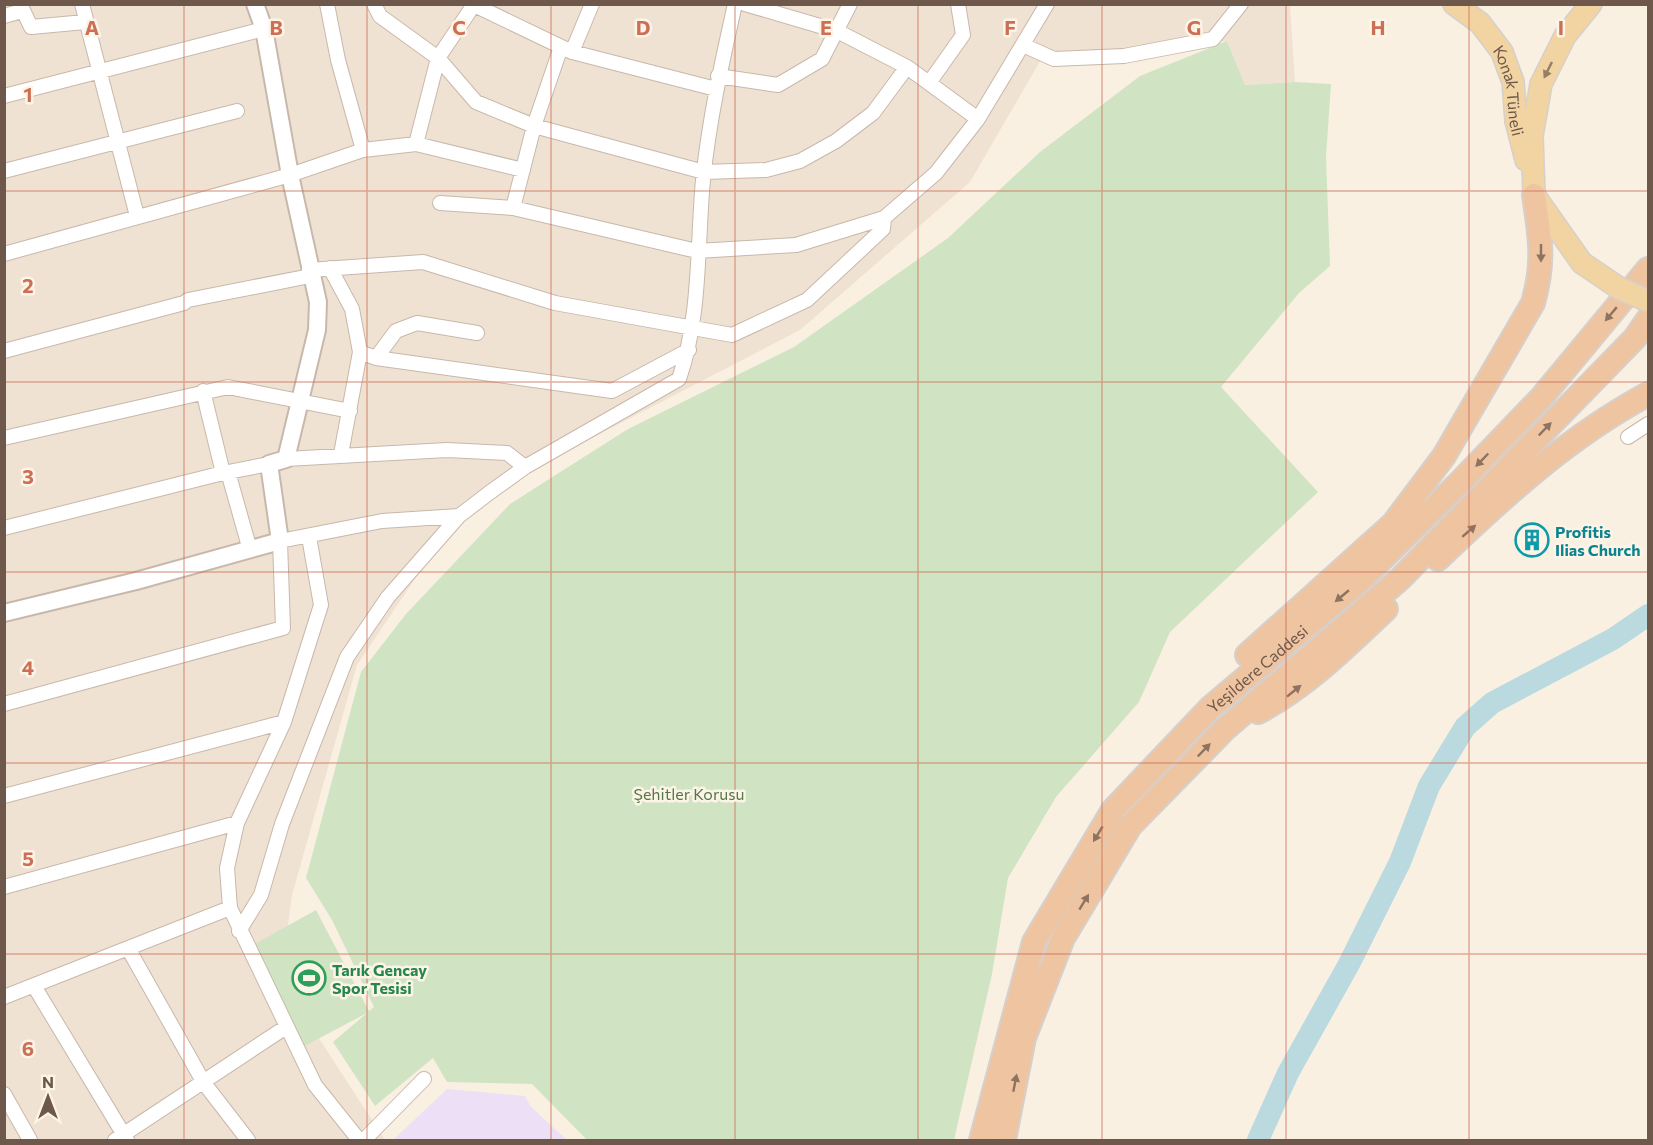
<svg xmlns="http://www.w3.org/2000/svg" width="1653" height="1145" font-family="Commissioner,sans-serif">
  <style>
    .residential { fill: #f0e2d2 }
    .education { fill: #eddff5 }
    .green { fill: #d0e4c3 }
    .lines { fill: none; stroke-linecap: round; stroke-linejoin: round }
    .river { stroke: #badae0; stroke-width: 22 }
    .minor-casing { stroke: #c8b8ab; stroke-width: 16 }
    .tertiary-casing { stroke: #c8b8ab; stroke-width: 20 }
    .primary-casing { stroke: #d6d0cd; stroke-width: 24 }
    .trunk-casing { stroke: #d6d0cd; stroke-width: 26 }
    .minor { stroke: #fff; stroke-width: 14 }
    .tertiary { stroke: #fff; stroke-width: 16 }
    .primary { stroke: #f1d4a1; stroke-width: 21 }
    .trunk { stroke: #efc4a0; stroke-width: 22 }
    .primary-bridge-casing { stroke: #d6d0cd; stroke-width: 24; stroke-linecap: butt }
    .primary-bridge { stroke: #f1d4a1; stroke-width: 21 }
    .oneway { fill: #957d66 }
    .oneway2 { fill: #8e7361 }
    .grid { fill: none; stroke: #cc6f54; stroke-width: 1.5; stroke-opacity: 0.55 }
    .labels { text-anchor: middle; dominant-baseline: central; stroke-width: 5; stroke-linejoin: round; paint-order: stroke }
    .street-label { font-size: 16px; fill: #6e584c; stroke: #fdf4e8 }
    .culture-label { font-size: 16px; font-weight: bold; fill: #0d838f; stroke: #fdf4e8; text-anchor: start }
    .park-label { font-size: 16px; fill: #567848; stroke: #fdf4e8 }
    .leisure-label { font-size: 16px; font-weight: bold; fill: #27864d; stroke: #fdf4e8; text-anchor: start }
    .grid-label { font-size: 20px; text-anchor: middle; font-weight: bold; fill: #cc6f54; stroke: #fdf4e8; stroke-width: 5; stroke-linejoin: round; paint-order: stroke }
  </style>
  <rect width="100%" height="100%" fill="#f9f0e2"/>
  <path class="residential" d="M 5,5 L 1290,5 L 1295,82 L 1245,85 L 1227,41 L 1042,58 L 970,182 L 800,330 L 466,503 L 357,665 L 292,895 L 281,980 L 385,1140 L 5,1140 Z"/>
  <path class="education" d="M 447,1089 L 525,1096 L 531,1107 L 567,1140 L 393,1140 Z"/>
  <path class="green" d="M 1227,41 L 1245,85 L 1295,82 L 1331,84 L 1326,157 L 1330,266 L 1299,293 L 1221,387 L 1318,492 L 1170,632 L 1139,702 L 1056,797 L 1008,878 L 992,974 L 954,1140 L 587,1140 L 532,1084 L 447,1082 L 433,1058 L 375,1106 L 333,1042 L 367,1013 L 297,1050 L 253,945 L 316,910 L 369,1011 L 374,1007 L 332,920 L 306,878 L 361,672 L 406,614 L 510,504 L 628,429 L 794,347 L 948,238 L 1040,152 L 1140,76 Z"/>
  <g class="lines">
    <path class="river" d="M 1258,1140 L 1288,1073 L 1349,964 L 1400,862 L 1429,786 L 1465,727 L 1492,703 L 1613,639 L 1648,615"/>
    <defs>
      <path id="minor" d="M 20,4 L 31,27 L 85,22
        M 82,4 L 137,216
        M 327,4 L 338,60 L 363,150
        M 374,4 L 380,16 L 438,58 L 476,102 L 534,126 L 704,172 L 766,170 L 800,161 L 836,141 L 873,113 L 907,67
        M 472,4 L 572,52 L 716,89
        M 745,4 L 837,31 L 907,67 L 978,119
        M 4,16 L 22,11
        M 1023,45 L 1054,59 L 1124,56 L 1213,39 L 1241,4
        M 572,52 L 592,4
        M 718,76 L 778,85 L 822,59 L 850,4
        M 929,83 L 963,35 L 958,4
        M 4,96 L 264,29
        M 416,144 L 438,58 L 473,6
        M 4,171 L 237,111
        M 440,203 L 513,208 L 697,251 L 796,245 L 884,218
        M 513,208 L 534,126 L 561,47
        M 4,254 L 290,175 L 363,150 L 416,144 L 523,170
        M 330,268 L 352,309 L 360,352 L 341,454
        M 309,270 L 423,262 L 555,303 L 732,335 L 807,300 L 883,229 L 884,218 L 936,173 L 978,119 L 1047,4
        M 4,351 L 184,303 L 188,300 L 310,276
        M 360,352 L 376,358 L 612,391 L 689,350
        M 376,358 L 396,331 L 417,323 L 477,333
        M 203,391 L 223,473
        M 1628,437 L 1648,424
        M 4,438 L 228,387 L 350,411
        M 286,459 L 447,450 L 507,453 L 525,467
        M 228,472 L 250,550
        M 4,528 L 223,473 L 269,464
        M 309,537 L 321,605 L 284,722 L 237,823 L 227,868 L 230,908 L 315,1085 L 359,1140
        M 4,704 L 283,628 L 280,541 L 382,521 L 459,516
        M 4,796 L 284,722
        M 4,887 L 237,823
        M 239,931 L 261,895 L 282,824 L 347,657 L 388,597 L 459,516 L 489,493 L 525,467 L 679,379 C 701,316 697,245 703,180 C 709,120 722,62 735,4
        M 129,950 L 204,1083 L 248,1140
        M 34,986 L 127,1140
        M 4,997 L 230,908
        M 4,1094 L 30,1140
        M 115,1140 L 286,1027
        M 364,1140 L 424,1079"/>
      <path id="tertiary" d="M 4,613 L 136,581 L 280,541 L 269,464 L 286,459 L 317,330 L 318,302 L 290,175 L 264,29 L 255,4"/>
      <g id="primary">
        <path id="s1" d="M 1454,4 L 1480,23 L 1502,52 L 1513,82 L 1516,121 L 1526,160"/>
        <path d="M 1582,263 L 1534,195 L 1532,136 L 1541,84 L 1565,36 L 1591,4"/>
      </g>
      <g id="trunk">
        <path d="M 1438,559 C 1504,496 1567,438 1648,394"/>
        <path d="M 1247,655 L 1393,524 L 1444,456 L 1533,303 C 1545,261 1540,237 1534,195"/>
        <path d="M 1258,712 C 1307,686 1346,647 1386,609"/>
        <path id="s2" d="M 981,1140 L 1034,942 L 1113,810 L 1210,708 L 1360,581 L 1462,480 L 1541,398 L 1648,269"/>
        <path d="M 1004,1140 L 1024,1038 L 1063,938 L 1130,826 L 1225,729 L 1400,579 L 1635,338 L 1648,319"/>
      </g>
    </defs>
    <use href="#minor" class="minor-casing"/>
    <use href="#tertiary" class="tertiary-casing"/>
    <use href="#primary" class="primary-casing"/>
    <use href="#trunk" class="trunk-casing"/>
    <use href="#minor" class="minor"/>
    <use href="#tertiary" class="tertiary"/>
    <use href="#primary" class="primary"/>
    <use href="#trunk" class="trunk"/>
    <defs>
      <path id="primary-bridge" d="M 1582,263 L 1619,288 L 1648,301"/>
    </defs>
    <use href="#primary-bridge" class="primary-bridge-casing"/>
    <use href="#primary-bridge" class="primary-bridge"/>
  </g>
  <defs><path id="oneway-solid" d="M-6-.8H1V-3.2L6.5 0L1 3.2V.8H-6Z" transform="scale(1.5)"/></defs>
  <use class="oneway" href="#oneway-solid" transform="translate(1548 70) rotate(116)"/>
  <g class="oneway2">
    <use href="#oneway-solid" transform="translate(1541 253) rotate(90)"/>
    <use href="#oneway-solid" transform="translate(1611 314) rotate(130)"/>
    <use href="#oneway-solid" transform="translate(1545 429) rotate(-46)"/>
    <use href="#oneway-solid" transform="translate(1482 460) rotate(134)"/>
    <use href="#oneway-solid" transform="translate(1469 531) rotate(-41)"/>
    <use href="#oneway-solid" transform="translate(1342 596) rotate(140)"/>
    <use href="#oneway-solid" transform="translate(1294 691) rotate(-39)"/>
    <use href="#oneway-solid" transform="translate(1204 750) rotate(-46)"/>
    <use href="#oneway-solid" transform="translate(1098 834) rotate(121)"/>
    <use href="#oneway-solid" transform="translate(1084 902) rotate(-59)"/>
    <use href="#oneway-solid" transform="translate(1015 1083) rotate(-79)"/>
  </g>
  <path class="grid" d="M 184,4 L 184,1140M 367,4 L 367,1140M 551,4 L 551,1140M 735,4 L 735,1140M 918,4 L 918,1140M 1102,4 L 1102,1140M 1286,4 L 1286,1140M 1469,4 L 1469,1140M 4,191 L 1648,191M 4,382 L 1648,382M 4,572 L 1648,572M 4,763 L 1648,763M 4,954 L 1648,954"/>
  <defs>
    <symbol id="building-ring" viewBox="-11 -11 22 22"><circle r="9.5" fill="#fdf4e8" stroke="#0f9aa8" stroke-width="1.5"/><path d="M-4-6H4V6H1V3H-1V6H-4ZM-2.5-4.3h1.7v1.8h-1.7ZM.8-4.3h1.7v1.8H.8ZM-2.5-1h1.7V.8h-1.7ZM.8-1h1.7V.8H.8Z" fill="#0f9aa8"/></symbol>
    <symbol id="stadium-ring" viewBox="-11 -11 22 22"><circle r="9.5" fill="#fdf4e8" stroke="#2e9e5b" stroke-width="1.5"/><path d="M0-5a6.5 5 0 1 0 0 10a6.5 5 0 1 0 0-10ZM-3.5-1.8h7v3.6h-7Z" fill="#2e9e5b"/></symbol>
  </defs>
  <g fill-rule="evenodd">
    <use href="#building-ring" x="1513" y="521" width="38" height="38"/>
    <use href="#stadium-ring" x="290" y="959" width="38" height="38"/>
  </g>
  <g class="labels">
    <g class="street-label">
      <text stroke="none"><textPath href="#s1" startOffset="108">Konak Tüneli</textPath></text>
      <text stroke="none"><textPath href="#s2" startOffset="561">Yeşildere Caddesi</textPath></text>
    </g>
    <g class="culture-label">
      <text x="1555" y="531">Profitis<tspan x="1555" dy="18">Ilias Church</tspan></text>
    </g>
    <g class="park-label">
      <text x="689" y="793">Şehitler Korusu</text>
    </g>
    <g class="leisure-label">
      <text x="332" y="969">Tarık Gencay<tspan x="332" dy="18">Spor Tesisi</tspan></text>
    </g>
  </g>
  <g class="grid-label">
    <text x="92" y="35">A</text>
    <text x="276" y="35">B</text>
    <text x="459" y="35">C</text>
    <text x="643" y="35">D</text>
    <text x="826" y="35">E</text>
    <text x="1010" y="35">F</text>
    <text x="1194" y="35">G</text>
    <text x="1378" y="35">H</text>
    <text x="1561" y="35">I</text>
    <text x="28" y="102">1</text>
    <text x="28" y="293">2</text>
    <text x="28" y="484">3</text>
    <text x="28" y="675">4</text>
    <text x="28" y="866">5</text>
    <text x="28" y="1056">6</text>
  </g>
  <rect width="1653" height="1145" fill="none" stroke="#6e584c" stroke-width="12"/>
  <g transform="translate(48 1097)" stroke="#fdf4e8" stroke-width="4.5" paint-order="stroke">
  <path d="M0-4.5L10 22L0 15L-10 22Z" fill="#6e584c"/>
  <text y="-9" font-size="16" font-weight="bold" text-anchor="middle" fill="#6e584c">N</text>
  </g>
</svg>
